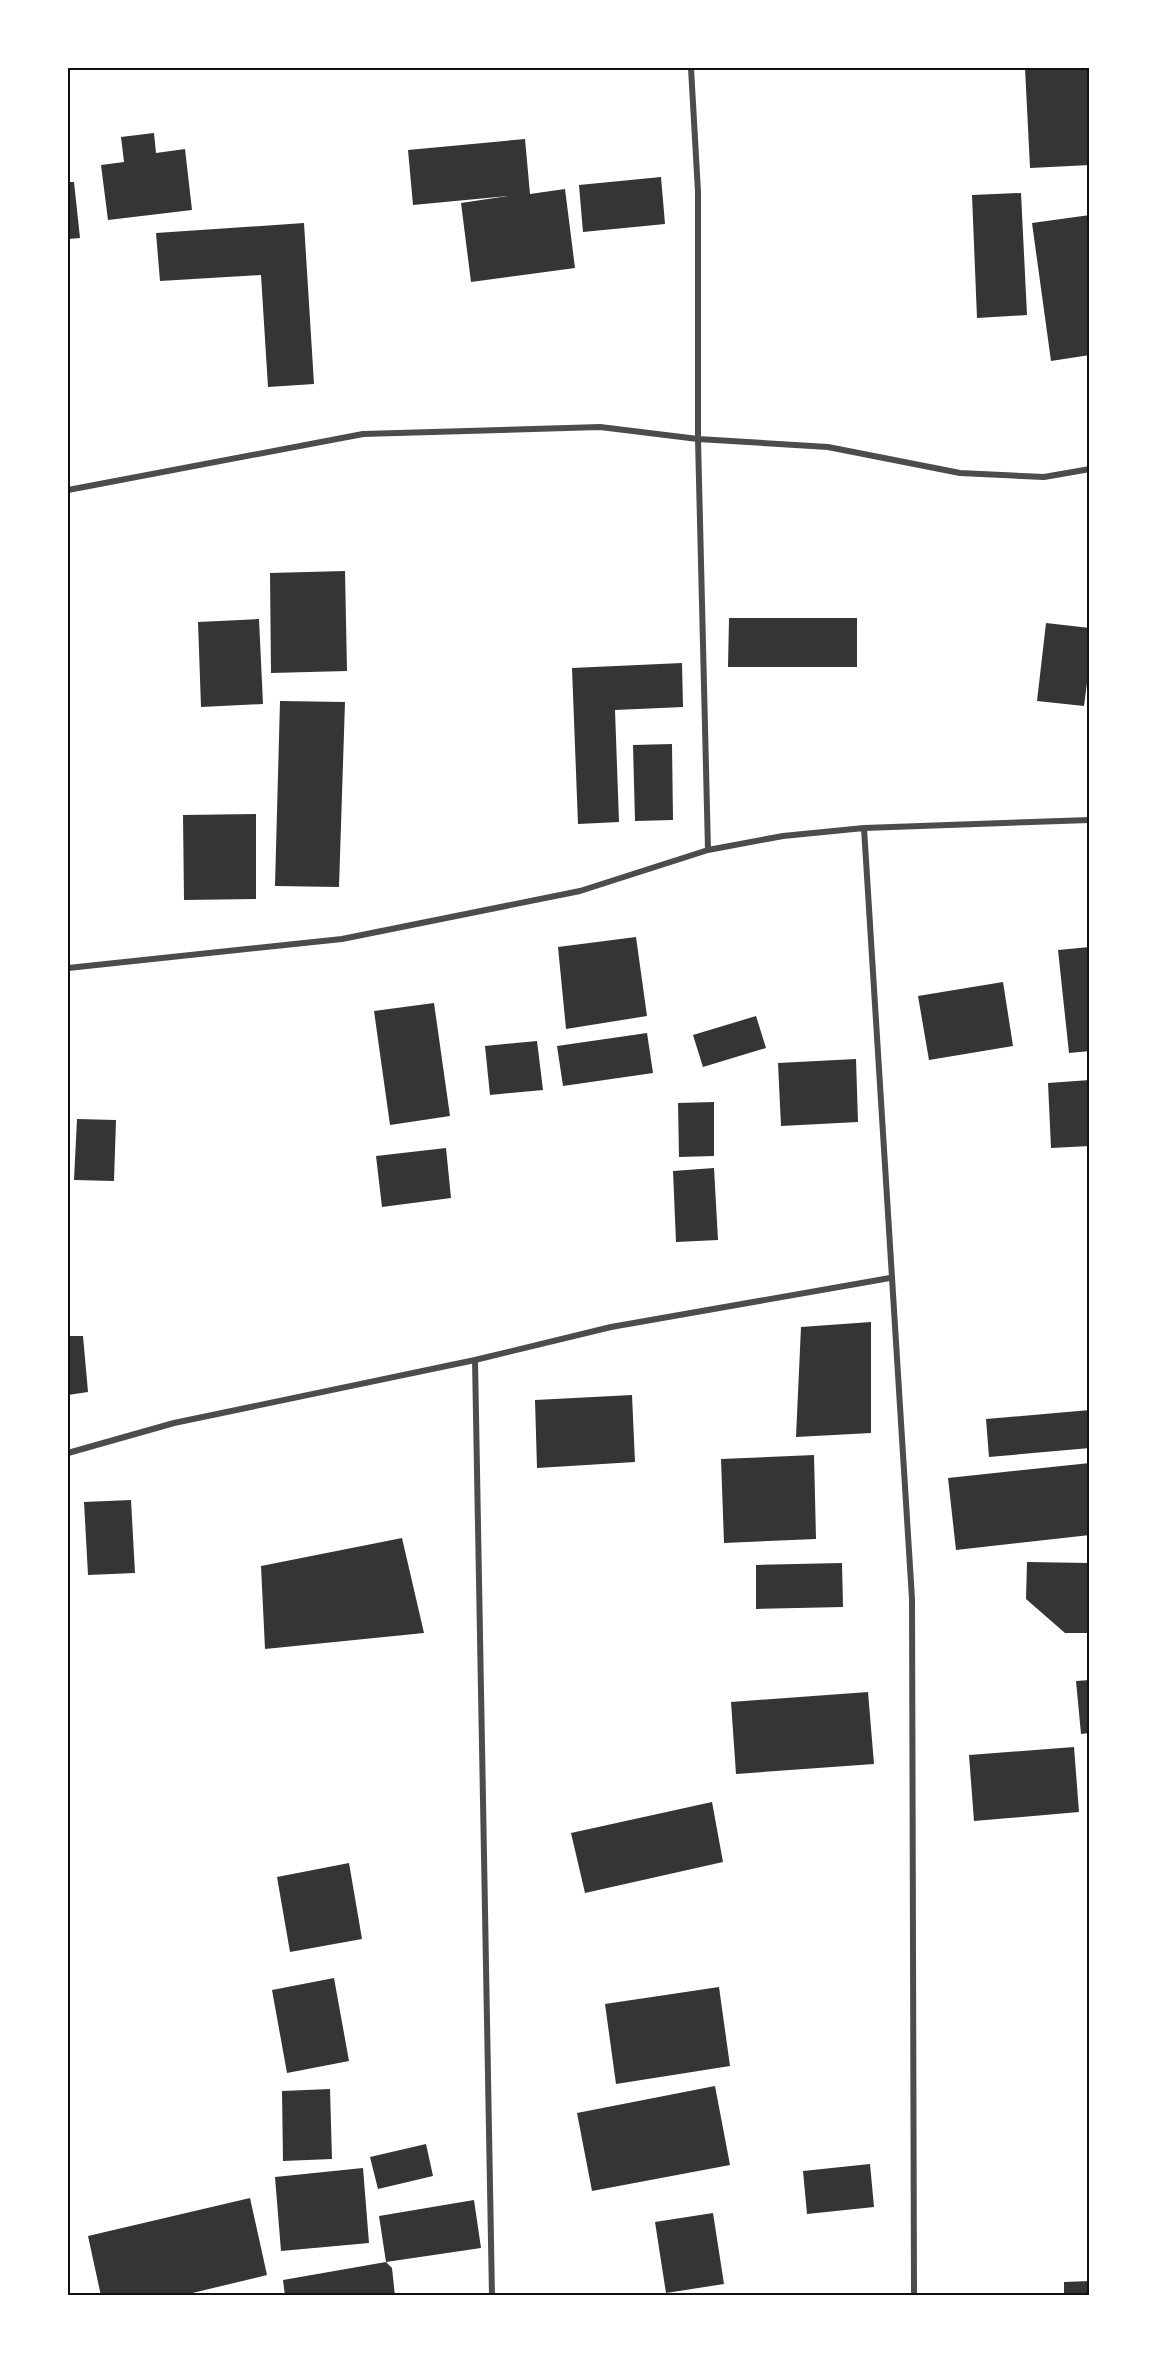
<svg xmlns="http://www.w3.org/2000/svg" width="1157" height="2363" font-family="Figtree,sans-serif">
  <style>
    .building { fill: #353535 }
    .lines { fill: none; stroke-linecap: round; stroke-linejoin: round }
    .minor { stroke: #4c4c4c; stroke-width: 6 }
    .neatline { fill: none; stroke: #111; stroke-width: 2 }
  </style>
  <rect width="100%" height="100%" fill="#fff"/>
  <path class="building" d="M 1025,68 L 1090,68 L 1090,165 L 1030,168 Z
    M 154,133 L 156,153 L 185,149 L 192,210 L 108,220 L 101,165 L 124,162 L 121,137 Z
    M 525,139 L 530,194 L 565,189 L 575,268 L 471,282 L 461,203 L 508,196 L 413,205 L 408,150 Z
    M 661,177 L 665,224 L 583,232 L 579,185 Z
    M 68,182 L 74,182 L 80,238 L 68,239 Z
    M 1021,193 L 1027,315 L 977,318 L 972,195 Z
    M 1090,215 L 1090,355 L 1051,361 L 1032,223 Z
    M 304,223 L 314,384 L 268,387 L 261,275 L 160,281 L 156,233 Z
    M 345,571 L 347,671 L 271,673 L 270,573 Z
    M 729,618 L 857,618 L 857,667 L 728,667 Z
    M 259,619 L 263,704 L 201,707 L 198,622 Z
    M 1046,623 L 1090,628 L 1090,660 L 1084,706 L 1037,701 Z
    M 682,663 L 683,707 L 615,710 L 619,822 L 578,824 L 572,668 Z
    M 280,701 L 345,702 L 339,887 L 275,886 Z
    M 672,744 L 673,820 L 635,821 L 633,745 Z
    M 256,814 L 256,899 L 184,900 L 183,815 Z
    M 636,937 L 647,1016 L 566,1029 L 558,947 Z
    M 1090,947 L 1090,1051 L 1069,1053 L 1058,950 Z
    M 1003,982 L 1013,1046 L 929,1060 L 918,996 Z
    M 434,1003 L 450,1116 L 390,1125 L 374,1011 Z
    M 756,1016 L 766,1048 L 703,1067 L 693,1035 Z
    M 647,1033 L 653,1073 L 563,1086 L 557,1046 Z
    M 537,1041 L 543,1090 L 490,1095 L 485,1046 Z
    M 856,1059 L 858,1122 L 781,1126 L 778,1063 Z
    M 1090,1080 L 1090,1146 L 1051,1148 L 1048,1083 Z
    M 714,1102 L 714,1156 L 679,1157 L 678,1103 Z
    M 77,1119 L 116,1120 L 114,1181 L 74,1180 Z
    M 446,1148 L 451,1198 L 382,1207 L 376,1156 Z
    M 714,1168 L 718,1240 L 676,1242 L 673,1171 Z
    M 871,1322 L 871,1433 L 796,1437 L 801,1327 Z
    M 68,1336 L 83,1336 L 88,1392 L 68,1395 Z
    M 632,1395 L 635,1462 L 537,1468 L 535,1400 Z
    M 1090,1410 L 1090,1448 L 989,1457 L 986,1419 Z
    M 814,1455 L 816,1539 L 724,1543 L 721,1459 Z
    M 1090,1463 L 1090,1535 L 956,1550 L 948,1478 Z
    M 131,1500 L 135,1573 L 88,1575 L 84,1502 Z
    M 402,1538 L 424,1633 L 265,1649 L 261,1566 Z
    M 1027,1562 L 1090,1563 L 1090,1633 L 1065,1633 L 1026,1599 Z
    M 842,1563 L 843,1607 L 756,1609 L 756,1565 Z
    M 1090,1680 L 1090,1733 L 1081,1734 L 1076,1681 Z
    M 868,1692 L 874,1764 L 736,1774 L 731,1702 Z
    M 1074,1747 L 1079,1812 L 974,1821 L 969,1755 Z
    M 712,1802 L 723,1862 L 585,1893 L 571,1833 Z
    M 349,1863 L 362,1939 L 290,1952 L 277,1877 Z
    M 334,1978 L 349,2061 L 287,2073 L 272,1990 Z
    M 719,1987 L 730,2066 L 616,2084 L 605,2004 Z
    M 715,2086 L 730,2165 L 592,2191 L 577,2113 Z
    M 330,2089 L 332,2159 L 283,2161 L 282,2091 Z
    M 426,2144 L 433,2176 L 378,2189 L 370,2157 Z
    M 870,2164 L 874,2207 L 807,2214 L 803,2171 Z
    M 363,2168 L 369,2243 L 281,2251 L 275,2177 Z
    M 250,2198 L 267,2275 L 180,2296 L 101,2296 L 88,2236 Z
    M 474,2200 L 481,2248 L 386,2262 L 379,2216 Z
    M 713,2213 L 724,2284 L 666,2293 L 655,2222 Z
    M 386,2262 L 392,2268 L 395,2296 L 285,2296 L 283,2280 Z
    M 1090,2281 L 1090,2296 L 1064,2296 L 1064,2282 Z"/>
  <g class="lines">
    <path class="minor" d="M 691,68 L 698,192 L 698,439 L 708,850
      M 68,490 L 363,434 L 600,427 L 698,439 L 828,447 L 960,473 L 1044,477 L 1090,469
      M 864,828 L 912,1599 L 914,2296
      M 68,968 L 342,939 L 580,891 L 708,850 L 783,836 L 864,828 L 1090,820
      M 475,1360 L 492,2296
      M 68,1453 L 174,1423 L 475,1360 L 611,1327 L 890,1278"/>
  </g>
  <rect width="1157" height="2363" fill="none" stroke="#ffffff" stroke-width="138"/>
  <rect x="69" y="69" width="1019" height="2225" class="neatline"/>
</svg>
